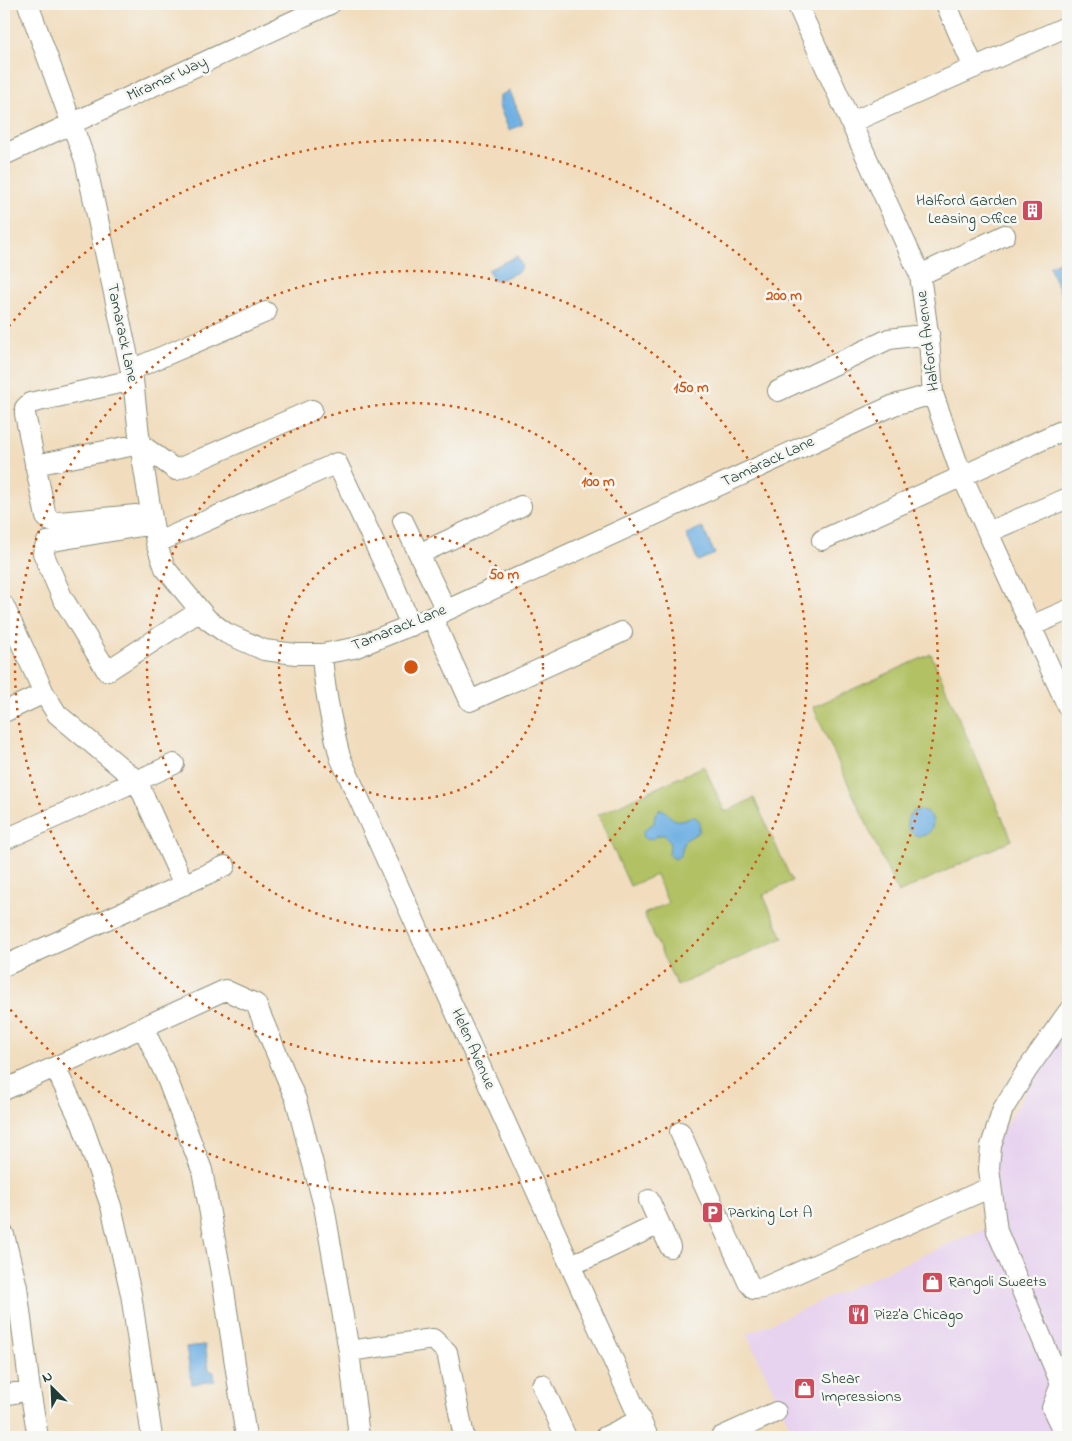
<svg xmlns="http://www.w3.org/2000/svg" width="1072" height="1441" font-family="'Indie Flower',sans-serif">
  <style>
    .built { fill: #e7d2ef }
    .green { fill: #b1c164; stroke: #687f4c }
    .water { fill: #6fb0e3; stroke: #47768c }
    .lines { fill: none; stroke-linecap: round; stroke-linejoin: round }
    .minor-casing { stroke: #888d79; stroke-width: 22 }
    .minor { stroke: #fff; stroke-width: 20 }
    .ring { fill: none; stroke: #d45610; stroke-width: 2.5; stroke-dasharray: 2.5 5 }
    .labels { text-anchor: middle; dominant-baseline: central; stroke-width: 5; stroke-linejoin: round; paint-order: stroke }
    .street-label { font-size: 16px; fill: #1f3d34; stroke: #f6f6f2 }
    .poi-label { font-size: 16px; fill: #1f3d34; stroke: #f6f6f2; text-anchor: start }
    .centre { fill: #d45610; stroke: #f6f6f2; stroke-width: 2.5 }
    .ring-label { font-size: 15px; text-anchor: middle; font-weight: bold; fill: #d45610; stroke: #f6f6f2; stroke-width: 5; stroke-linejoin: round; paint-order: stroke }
  </style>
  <rect width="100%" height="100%" fill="#f6f6f2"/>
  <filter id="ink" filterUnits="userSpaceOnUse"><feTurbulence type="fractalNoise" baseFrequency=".02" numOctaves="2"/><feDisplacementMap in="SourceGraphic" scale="10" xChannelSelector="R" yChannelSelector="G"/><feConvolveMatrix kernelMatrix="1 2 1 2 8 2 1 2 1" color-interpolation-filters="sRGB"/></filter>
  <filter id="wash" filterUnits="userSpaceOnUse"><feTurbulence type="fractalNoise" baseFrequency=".0096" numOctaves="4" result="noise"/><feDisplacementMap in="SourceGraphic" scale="20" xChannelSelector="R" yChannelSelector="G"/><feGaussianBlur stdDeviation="1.12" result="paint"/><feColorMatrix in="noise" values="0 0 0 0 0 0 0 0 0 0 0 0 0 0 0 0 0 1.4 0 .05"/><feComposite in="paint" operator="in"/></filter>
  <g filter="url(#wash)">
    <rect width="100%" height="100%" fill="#f1ddbe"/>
    <path class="built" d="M 1068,1021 L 1068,1437 L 795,1437 L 747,1334 L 966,1236 L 992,1227 L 994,1145 Z"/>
    <path class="green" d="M 931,654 L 1012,840 L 898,893 L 813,707 Z
      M 704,766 L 725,812 L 754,798 L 792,881 L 763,895 L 783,938 L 677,986 L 644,914 L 668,903 L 656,875 L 630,886 L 598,815 Z"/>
    <path class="water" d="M 510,91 L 523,124 L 509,130 L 498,104 L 500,101 L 500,95 Z
      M 517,256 L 522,266 L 520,271 L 497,281 L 493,280 L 488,270 Z
      M 1063,260 L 1068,271 L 1068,301 L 1065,303 L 1049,267 Z
      M 702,527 L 715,554 L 698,561 L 686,534 Z
      M 660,809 C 668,810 669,819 677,820 C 687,821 693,811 700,822 L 699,832 L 684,841 L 681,855 L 675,859 L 669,855 L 670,844 L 665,835 C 656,833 653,842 645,839 L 643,835 L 644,830 L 654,823 L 655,814 Z
      M907 823a13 13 0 1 1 26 0a13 13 0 1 1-26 0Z
      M 205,1345 L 209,1370 L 214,1372 L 215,1381 L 192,1384 L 186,1347 Z"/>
  </g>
  <g filter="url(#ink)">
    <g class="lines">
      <defs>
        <path id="minor" d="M 28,4 L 85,160 L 133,380 L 140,444 L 156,543 L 165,568 L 208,620 L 226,633 L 264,650 L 296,654 L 322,654 L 354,648 L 432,617 L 894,405 L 933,394
          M 797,4 L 920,275 L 929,340 L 933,394 L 962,476 L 1068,707
          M 946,4 L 974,68
          M 852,122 L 1068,26
          M 4,155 L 330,4
          M 920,275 L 1005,235
          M 131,370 L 266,312
          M 133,380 L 30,403 L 25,408 L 25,414 L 46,517 L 50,521 L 59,522 L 136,515
          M 778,391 L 889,339 L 929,334
          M 35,465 L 140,444 L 176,470 L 312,410
          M 403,521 L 446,610
          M 153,524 L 47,542 L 43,553 L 62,597 L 107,671 L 200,611
          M 988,532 L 1068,498
          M 822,540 L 1068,428
          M 156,543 L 337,463 L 394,585 L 411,626
          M 419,554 L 521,506
          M 4,606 L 44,693 L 57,714 L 137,781 L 184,885
          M 432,617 L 470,701 L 622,632
          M 1031,626 L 1068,610
          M 322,654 C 324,689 331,722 340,757 L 648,1437
          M 4,712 L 44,693
          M 4,840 L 174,764
          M 4,966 L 225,866
          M 1068,1012 L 1027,1070 L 1003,1109 L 991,1146 L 989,1169 L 997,1231 L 1061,1384 L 1068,1387
          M 143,1027 L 166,1076 L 202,1170 L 223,1284 L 246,1437
          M 55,1067 L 82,1124 L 111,1206 L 131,1294 L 152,1437
          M 4,1090 L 225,990 L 256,1004 L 296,1100 L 324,1206 L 349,1351 L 359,1437
          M 680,1132 L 748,1282 L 754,1289 L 763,1288 L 991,1187
          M 649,1200 L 670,1247
          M 4,1235 L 17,1287 L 30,1390 L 38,1437
          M 570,1265 L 590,1257 L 659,1224
          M 349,1351 L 433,1339 L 447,1352 L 464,1437
          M 1061,1384 L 1052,1408 L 1066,1437
          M 542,1385 L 566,1437
          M 4,1395 L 30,1390
          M 605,1437 L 640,1420
          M 721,1437 L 776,1412"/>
      </defs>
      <use href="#minor" class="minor-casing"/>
      <use href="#minor" class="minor"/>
    </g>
  </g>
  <g class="ring">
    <circle cx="411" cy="667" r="132"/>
    <circle cx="411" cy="667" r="264"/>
    <circle cx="411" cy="667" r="396"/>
    <path d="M4 332A527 527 0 1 1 4 1002"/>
  </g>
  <defs>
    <symbol id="building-square" viewBox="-11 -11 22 22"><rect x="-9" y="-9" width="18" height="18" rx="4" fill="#d1495b" stroke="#f6f6f2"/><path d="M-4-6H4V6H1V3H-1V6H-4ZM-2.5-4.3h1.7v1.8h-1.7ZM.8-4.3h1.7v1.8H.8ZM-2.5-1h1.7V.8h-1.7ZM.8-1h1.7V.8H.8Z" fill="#fff"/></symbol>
    <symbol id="parking-square" viewBox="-11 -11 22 22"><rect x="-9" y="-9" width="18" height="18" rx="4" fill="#d1495b" stroke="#f6f6f2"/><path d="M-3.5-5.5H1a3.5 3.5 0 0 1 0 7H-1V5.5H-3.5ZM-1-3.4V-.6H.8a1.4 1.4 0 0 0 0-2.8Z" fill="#fff"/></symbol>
    <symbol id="shop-square" viewBox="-11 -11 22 22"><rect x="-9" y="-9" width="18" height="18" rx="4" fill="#d1495b" stroke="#f6f6f2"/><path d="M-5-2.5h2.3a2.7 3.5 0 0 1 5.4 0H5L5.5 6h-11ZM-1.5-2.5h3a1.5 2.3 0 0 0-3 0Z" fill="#fff"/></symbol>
    <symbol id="restaurant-square" viewBox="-11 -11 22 22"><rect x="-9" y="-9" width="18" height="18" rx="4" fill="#d1495b" stroke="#f6f6f2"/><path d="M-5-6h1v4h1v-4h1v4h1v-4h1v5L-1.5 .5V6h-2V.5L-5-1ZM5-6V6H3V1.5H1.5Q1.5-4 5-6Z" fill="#fff"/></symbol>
  </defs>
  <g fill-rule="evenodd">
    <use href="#building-square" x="1020" y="198" width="25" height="25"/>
    <use href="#parking-square" x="700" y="1200" width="25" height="25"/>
    <use href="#shop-square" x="920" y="1270" width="25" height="25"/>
    <use href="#restaurant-square" x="846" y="1302" width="25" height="25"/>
    <use href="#shop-square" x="792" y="1376" width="25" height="25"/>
  </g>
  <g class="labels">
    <g class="street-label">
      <text transform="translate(167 79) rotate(-25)">Miramar Way</text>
      <text transform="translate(122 333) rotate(78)">Tamarack Lane</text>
      <text transform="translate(928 341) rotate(-97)">Halford Avenue</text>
      <text transform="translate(768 462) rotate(-25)">Tamarack Lane</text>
      <text transform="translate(399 628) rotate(-22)">Tamarack Lane</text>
      <text transform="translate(473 1049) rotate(66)">Helen Avenue</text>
    </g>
    <g class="poi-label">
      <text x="1017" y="201" text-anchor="end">Halford Garden<tspan x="1017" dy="18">Leasing Office</tspan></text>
      <text x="728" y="1213">Parking Lot A</text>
      <text x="948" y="1282">Rangoli Sweets</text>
      <text x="874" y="1315">Pizz’a Chicago</text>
      <text x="821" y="1379">Shear<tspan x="821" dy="18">Impressions</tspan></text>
    </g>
  </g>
  <circle cx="411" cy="667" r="8" class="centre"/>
  <g class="ring-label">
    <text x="784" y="300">200 m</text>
    <text x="691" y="392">150 m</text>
    <text x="598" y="486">100 m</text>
    <text x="504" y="579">50 m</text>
  </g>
  <rect width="1072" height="1441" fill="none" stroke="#f6f6f2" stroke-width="20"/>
  <g transform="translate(52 1388) rotate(336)" stroke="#f6f6f2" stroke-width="4" paint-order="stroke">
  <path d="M0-4L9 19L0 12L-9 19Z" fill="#1f3d34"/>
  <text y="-8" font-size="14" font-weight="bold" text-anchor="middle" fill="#1f3d34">N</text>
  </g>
</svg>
